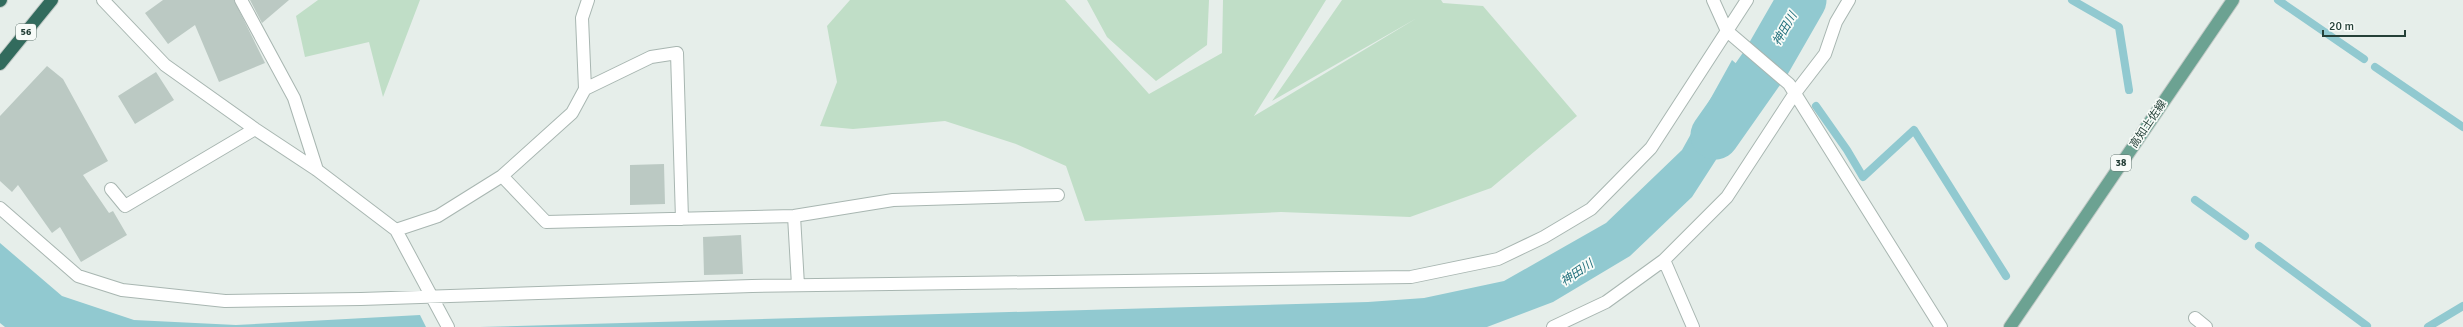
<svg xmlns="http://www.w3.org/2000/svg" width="2463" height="327" font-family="Signika,'Noto Sans JP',sans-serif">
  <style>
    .green { fill: #c0dec7 }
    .water { fill: #91c9d0 }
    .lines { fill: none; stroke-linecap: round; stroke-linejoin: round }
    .stream { stroke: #91c9d0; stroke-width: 8 }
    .river { stroke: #91c9d0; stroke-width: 49 }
    .building { fill: #bbc9c3 }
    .minor-casing { stroke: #a8b6b1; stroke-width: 14 }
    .major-casing { stroke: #c2cac7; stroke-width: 14 }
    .highway-casing { stroke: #c2cac7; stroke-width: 14 }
    .minor { stroke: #fff; stroke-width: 12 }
    .major { stroke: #6ca292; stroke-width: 12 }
    .highway { stroke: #326b5d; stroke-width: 12 }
    .labels { text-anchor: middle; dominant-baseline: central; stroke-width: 3.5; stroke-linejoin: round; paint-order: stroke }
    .shield { fill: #f7fbf8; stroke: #647872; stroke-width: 1 }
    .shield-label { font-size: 10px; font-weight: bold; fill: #254038 }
    .street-label { font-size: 11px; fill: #254038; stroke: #f7fbf8 }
    .water-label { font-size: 12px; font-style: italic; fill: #206f7b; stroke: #f7fbf8 }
  </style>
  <rect width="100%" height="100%" fill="#e6eeea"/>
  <path class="green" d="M 318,0 L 420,0 L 383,97 L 369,42 L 305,57 L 296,16 Z
    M 850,0 L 1065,0 L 1149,94 L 1222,53 L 1223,0 L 1326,0 L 1254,116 L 1417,18 L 1272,101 L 1342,0 L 1441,0 L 1443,3 L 1483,6 L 1577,116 L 1491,188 L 1410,217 L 1281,212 L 1085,221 L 1066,166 L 1016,144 L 945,121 L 853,129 L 820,126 L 837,82 L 827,26 Z
    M 1087,0 L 1209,0 L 1207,45 L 1156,81 L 1107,37 Z"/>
  <path class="water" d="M 1732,60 L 1763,87 L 1692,197 L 1630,256 L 1553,302 L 1487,327 L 480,327 L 1368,302 L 1424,298 L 1504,281 L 1606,223 L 1682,150 Z
    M 0,243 L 62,296 L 134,320 L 236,325 L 420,315 L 426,327 L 5,327 L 0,323 Z"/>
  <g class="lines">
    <path class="stream" d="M 2072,0 L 2119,27 L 2129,90
      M 2278,0 L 2364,59
      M 2375,67 L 2463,127
      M 1816,106 L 1847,150 L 1863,177 L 1914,130 L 2006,276
      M 2195,200 L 2245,236
      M 2259,246 L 2367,326
      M 2428,327 L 2463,306"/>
    <path class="river" d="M 1715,135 L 1767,61 L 1802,0"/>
  </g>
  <path class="building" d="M 163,0 L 234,0 L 265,63 L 219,82 L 195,25 L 168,44 L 145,13 Z
    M 250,0 L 289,0 L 262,23 Z
    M 47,66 L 63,79 L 108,161 L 83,175 L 109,213 L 113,211 L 127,235 L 81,262 L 60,227 L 52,233 L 18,185 L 12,192 L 0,181 L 0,116 Z
    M 156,72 L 174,100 L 135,124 L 118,96 Z
    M 664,164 L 665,204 L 630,205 L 630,165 Z
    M 741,235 L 743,274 L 704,275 L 703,237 Z"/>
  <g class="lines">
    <defs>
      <path id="minor" d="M 103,0 L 165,65 L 255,129 L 317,170 L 396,230 L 448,327
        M 241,0 L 294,98 L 317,170
        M 1713,0 L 1727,31 L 1789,84 L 1941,327
        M 585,89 L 651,57 L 677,53 L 682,219
        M 502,176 L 546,222 L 794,216 L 893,200 L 1058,195
        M 111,189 L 125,206 L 255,129
        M 0,208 L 78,276 L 122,290 L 225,301 L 361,299 L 752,286 L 1411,277 L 1498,259 L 1544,237 L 1591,209 L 1651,148 L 1747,0
        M 794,216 L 798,285
        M 396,230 L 438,216 L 502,176 L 572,113 L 585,89 L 582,18 L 588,0
        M 1664,260 L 1693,327
        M 2195,318 L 2206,327
        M 1553,327 L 1606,302 L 1664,260 L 1727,197 L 1795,93 L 1825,54 L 1836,22 L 1849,0"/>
      <path id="major" d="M 2010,327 L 2233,0"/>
      <path id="highway" d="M 0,1 L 1,0
        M 0,64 L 52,0"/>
    </defs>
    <use href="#minor" class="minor-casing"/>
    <use href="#major" class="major-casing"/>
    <use href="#highway" class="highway-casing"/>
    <use href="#minor" class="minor"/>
    <use href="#major" class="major"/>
    <use href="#highway" class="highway"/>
  </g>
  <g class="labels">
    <g class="shield">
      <rect x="16" y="24" width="20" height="16" rx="3"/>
      <rect x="2111" y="155" width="20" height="16" rx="3"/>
    </g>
    <g class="shield-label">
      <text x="26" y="32">56</text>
      <text x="2121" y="163">38</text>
    </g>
    <g class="street-label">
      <text transform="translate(2148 124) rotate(-56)">高知土佐線</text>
    </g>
    <g class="water-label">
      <text transform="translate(1785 29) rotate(-60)">神田川</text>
      <text transform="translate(1577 273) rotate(-34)">神田川</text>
    </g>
  </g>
  <path d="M2323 30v6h82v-6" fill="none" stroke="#254038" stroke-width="2"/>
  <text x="2329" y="30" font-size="12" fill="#254038" stroke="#f7fbf8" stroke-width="3" paint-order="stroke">20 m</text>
</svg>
